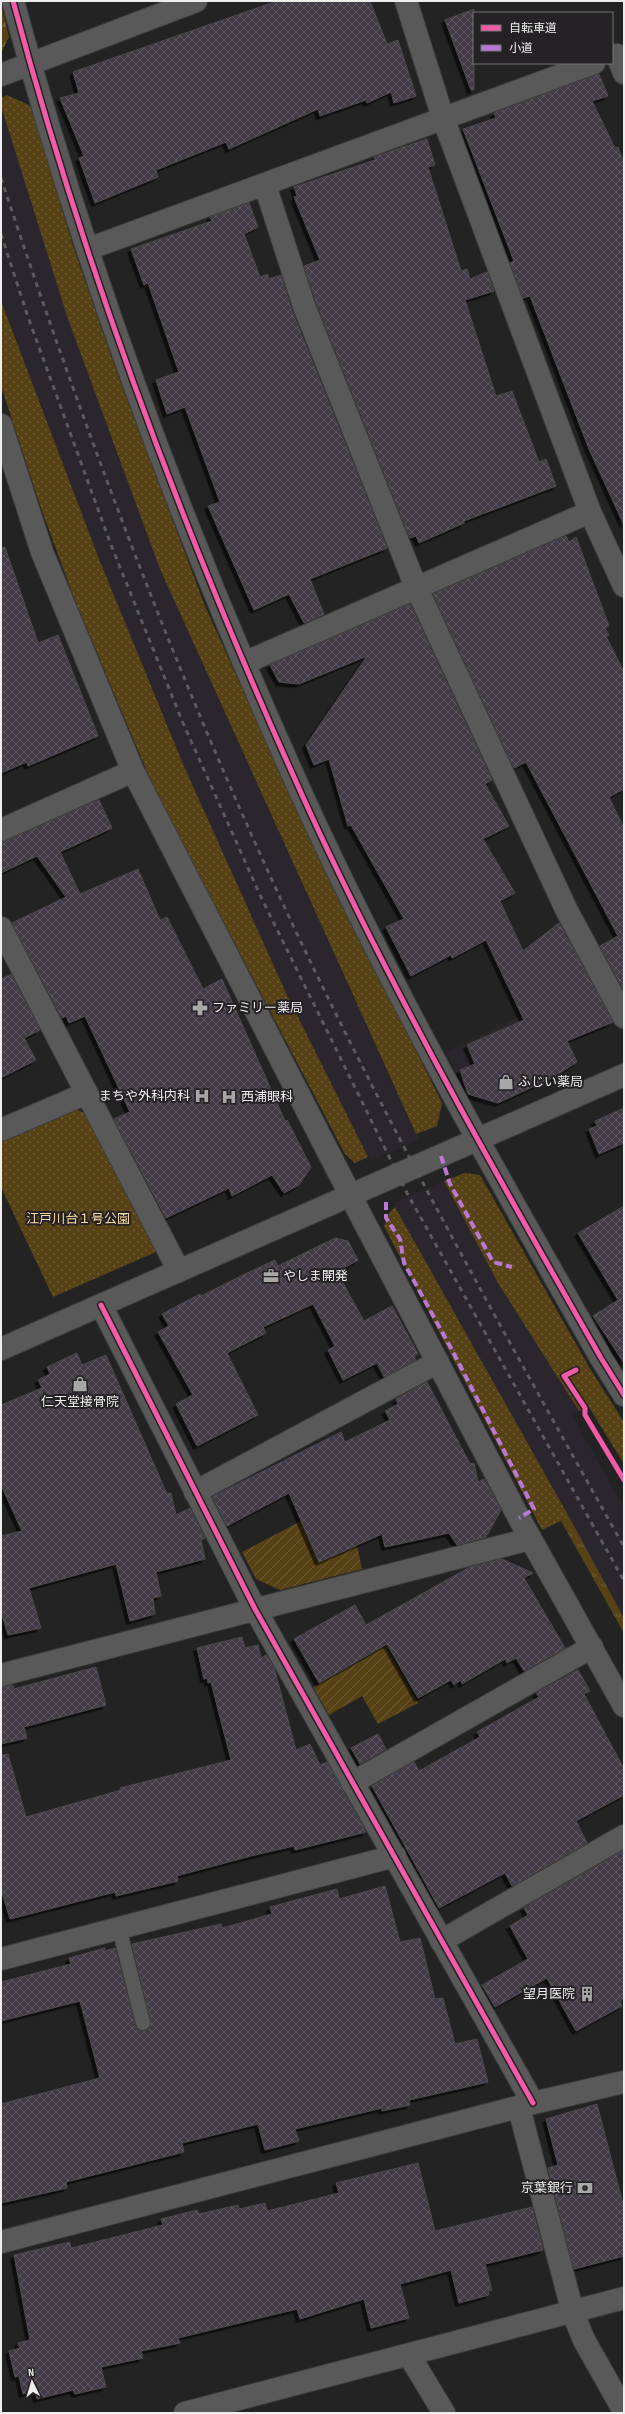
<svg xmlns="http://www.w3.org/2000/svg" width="625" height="2414" font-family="'Sofia Sans Condensed','Noto Sans JP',sans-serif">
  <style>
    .built { fill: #2b262d }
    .grass { fill: url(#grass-tufts) }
    .forest { fill: url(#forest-firs) }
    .park { fill: url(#park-dots) }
    .garden { fill: url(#garden-furrows) }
    .building { fill: url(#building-cross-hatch); stroke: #4a4a4a; filter: url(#shadow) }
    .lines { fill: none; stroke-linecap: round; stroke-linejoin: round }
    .lane-casing { stroke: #3e3e3e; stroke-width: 16 }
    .street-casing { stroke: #3e3e3e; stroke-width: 24 }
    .secondary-casing { stroke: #3e3e3e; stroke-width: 24 }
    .lane { stroke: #5a595a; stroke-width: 14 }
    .street { stroke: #5a595a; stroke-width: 22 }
    .secondary { stroke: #5a595a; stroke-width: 22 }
    .rail { stroke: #5b5b5b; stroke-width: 3; stroke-dasharray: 5 5; stroke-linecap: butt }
    .quiet { stroke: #ba77d6; stroke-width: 4; stroke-dasharray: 8 4; stroke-linecap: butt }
    .cycleway-casing { stroke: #242224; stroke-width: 8 }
    .cycleway { stroke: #f35aa7; stroke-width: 5 }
    .labels { text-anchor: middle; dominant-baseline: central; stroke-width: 4; stroke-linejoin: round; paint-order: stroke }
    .poi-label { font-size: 13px; fill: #efeeef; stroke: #242224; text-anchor: start }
    .park-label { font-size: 13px; fill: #fadba1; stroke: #242224 }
  </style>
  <defs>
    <pattern id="grass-tufts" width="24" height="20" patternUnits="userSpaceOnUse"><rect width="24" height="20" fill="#574216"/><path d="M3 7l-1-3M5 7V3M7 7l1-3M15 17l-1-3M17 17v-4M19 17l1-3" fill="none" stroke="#6f5e38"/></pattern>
    <pattern id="forest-firs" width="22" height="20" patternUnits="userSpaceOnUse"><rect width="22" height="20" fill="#574216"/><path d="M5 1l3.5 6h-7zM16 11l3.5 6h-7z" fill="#6f5e38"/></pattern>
    <pattern id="park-dots" width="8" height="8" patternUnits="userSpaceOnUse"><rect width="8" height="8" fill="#574216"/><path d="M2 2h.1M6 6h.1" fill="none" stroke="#6f5e38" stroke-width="1.8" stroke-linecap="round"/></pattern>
    <pattern id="garden-furrows" width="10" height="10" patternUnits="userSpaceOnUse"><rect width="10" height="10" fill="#574216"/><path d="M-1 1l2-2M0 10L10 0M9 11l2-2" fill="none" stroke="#6f5e38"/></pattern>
    <pattern id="building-cross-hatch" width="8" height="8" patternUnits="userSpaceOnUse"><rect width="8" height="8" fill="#433b46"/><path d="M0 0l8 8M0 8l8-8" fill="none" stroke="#5e5861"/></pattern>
    <filter id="shadow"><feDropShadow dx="-3.5" dy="3.5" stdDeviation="0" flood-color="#0009"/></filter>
  </defs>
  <rect width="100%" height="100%" fill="#232323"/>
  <path class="built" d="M 1,106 L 160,569 L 403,1107 L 419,1140 L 370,1161 L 286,993 L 183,764 L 99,559 L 4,310 L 1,301 Z
    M 521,1015 L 552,1078 L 491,1106 L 472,1101 L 446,1052 Z
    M 444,1181 L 498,1283 L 579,1411 L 572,1415 L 624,1508 L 624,1618 L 395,1207 L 394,1203 Z"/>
  <path class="grass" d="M 569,1517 L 624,1618 L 624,1633 L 561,1521 Z"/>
  <path class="forest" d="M 1,4 L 9,37 L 1,53 Z"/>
  <path class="park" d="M 7,95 L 31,106 L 74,249 L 119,378 L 205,606 L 309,837 L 442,1103 L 437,1126 L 416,1134 L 160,569 L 68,319 L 1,106 L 1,98 Z
    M 1,301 L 99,559 L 183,764 L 286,993 L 368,1157 L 355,1163 L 345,1154 L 156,793 L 74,598 L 41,508 L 1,386 Z
    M 71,1108 L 85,1113 L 158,1251 L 53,1297 L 1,1187 L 1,1139 Z
    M 465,1173 L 480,1175 L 592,1372 L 624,1422 L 624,1464 L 589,1407 L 579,1411 L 498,1283 L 444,1181 Z
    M 395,1207 L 569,1517 L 542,1530 L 384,1226 L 390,1212 Z"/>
  <path class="garden" d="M 301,1521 L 319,1562 L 357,1545 L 362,1569 L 280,1590 L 256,1579 L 242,1552 Z
    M 386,1646 L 418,1703 L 378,1724 L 362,1696 L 329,1715 L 313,1687 Z"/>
  <path class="building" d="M 277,1 L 370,1 L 387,44 L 398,40 L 416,96 L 394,103 L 391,92 L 367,103 L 366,100 L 320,116 L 318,109 L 229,149 L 226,142 L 156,170 L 158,177 L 95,203 L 79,158 L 84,156 L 60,98 L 79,93 L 73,72 Z
    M 474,9 L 474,90 L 471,90 L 445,20 Z
    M 599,74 L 608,96 L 592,101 L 615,148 L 618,147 L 624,164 L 624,525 L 589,449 L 530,296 L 523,298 L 510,263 L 514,261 L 463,129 L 496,118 L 494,113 Z
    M 427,139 L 435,165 L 428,167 L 461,271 L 467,269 L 470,279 L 487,272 L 494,291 L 465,300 L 496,396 L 512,391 L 539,462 L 546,459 L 556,486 L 464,521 L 464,523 L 419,543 L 416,536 L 410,538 L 316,302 L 304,266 L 320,260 L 294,197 L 297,196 L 294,187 L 375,160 L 374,157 Z
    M 249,203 L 258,227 L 244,234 L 260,277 L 268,274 L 268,279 L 281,275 L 292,311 L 387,548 L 310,579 L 324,614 L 304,623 L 289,594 L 254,610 L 208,506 L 220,502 L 185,407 L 167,414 L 156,380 L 179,372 L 148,283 L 144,285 L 131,249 L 212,221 L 210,217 Z
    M 566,536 L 569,542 L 576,537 L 609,626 L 605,628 L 609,635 L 606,636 L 624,672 L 624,789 L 609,797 L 624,828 L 624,991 L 600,946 L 618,936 L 526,762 L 514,768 L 433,594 Z
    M 5,547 L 38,643 L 58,635 L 98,736 L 28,766 L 27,762 L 1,773 L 1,548 Z
    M 410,604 L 492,780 L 485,784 L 509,826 L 483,839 L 515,893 L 500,901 L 523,951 L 559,923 L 613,1022 L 567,1041 L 577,1062 L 552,1078 L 498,1103 L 468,1094 L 460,1070 L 475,1064 L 467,1045 L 524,1020 L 486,940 L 452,958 L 451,955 L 411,976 L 386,927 L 404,919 L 351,825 L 348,826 L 329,759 L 314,765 L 306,745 L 367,656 L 299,684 L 279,682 L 270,665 Z
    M 99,800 L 112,828 L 60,852 L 80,894 L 138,869 L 160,920 L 167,917 L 203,989 L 222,979 L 285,1121 L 287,1120 L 311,1167 L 299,1185 L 284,1193 L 272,1175 L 232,1196 L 229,1188 L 166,1218 L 114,1119 L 130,1112 L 85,1016 L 69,1023 L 66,1016 L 62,1018 L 12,923 L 66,897 L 37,856 L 1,873 L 1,842 Z
    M 11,974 L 40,1030 L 24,1038 L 36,1060 L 1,1078 L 1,979 Z
    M 624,1108 L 624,1143 L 599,1154 L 589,1129 L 597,1126 L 595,1121 Z
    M 624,1206 L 624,1363 L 593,1316 L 618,1300 L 578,1233 Z
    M 335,1238 L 348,1241 L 358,1260 L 337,1272 L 364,1321 L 392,1306 L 418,1354 L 414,1356 L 416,1360 L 384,1377 L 377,1363 L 343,1380 L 328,1350 L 335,1346 L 313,1304 L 263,1327 L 266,1333 L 227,1353 L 258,1415 L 197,1446 L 176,1404 L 193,1395 L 158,1332 L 169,1326 L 162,1314 L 200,1294 L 201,1296 L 249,1272 L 275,1260 L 278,1266 Z
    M 77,1353 L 82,1365 L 106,1355 L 167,1494 L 171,1493 L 176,1515 L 190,1508 L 205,1538 L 201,1540 L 205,1559 L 156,1572 L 161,1596 L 153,1598 L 155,1614 L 130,1621 L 116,1564 L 29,1588 L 41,1628 L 8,1635 L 1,1611 L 1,1536 L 22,1531 L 1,1485 L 1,1405 L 42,1388 L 38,1380 L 50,1374 L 47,1367 Z
    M 427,1382 L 470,1464 L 474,1463 L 478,1482 L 484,1479 L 501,1510 L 486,1537 L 457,1545 L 449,1533 L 385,1547 L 382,1534 L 319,1562 L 289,1493 L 227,1526 L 212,1497 L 341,1432 L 345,1442 L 390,1420 L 385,1411 L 398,1404 L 396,1399 Z
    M 502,1559 L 533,1573 L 524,1578 L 565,1648 L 524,1671 L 516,1658 L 507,1663 L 505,1659 L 462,1684 L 461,1680 L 454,1685 L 451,1680 L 418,1698 L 387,1644 L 319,1683 L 294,1639 L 355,1605 L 366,1625 L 470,1567 Z
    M 242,1637 L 245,1648 L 258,1645 L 261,1658 L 266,1655 L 274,1667 L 296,1750 L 310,1744 L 320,1765 L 327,1762 L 366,1832 L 295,1850 L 294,1846 L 251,1856 L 180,1875 L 177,1876 L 178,1881 L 116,1896 L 115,1892 L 10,1919 L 1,1889 L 1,1755 L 8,1754 L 26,1817 L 121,1790 L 120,1788 L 231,1760 L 211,1682 L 208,1683 L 207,1678 L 204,1679 L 197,1648 Z
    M 96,1667 L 106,1705 L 24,1727 L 27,1738 L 1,1744 L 1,1687 L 13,1685 L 14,1689 Z
    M 578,1670 L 590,1691 L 584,1694 L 624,1769 L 624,1795 L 576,1821 L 587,1843 L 512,1886 L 505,1873 L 439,1908 L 372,1786 L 414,1762 L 419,1771 L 480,1737 L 477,1732 L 539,1697 L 536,1693 Z
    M 378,1734 L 386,1749 L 360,1764 L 351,1748 Z
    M 624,1850 L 624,1997 L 620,2002 L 622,2006 L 576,2031 L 547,1978 L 495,2007 L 482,1985 L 528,1959 L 510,1926 L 528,1915 L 524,1908 Z
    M 385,1886 L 400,1942 L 420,1938 L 435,1999 L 443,1998 L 455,2044 L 477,2039 L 488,2082 L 409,2100 L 410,2105 L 382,2111 L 382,2108 L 295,2129 L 299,2141 L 265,2150 L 258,2124 L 182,2143 L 184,2152 L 66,2182 L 67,2188 L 1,2203 L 1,2104 L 100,2078 L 80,2001 L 1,2021 L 1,1982 L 71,1964 L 69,1958 L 105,1948 L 105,1951 L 115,1948 L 135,2025 L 137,2029 L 145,2031 L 149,2029 L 151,2021 L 132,1944 L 221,1924 L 222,1928 L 272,1914 L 270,1907 L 337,1889 L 339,1899 Z
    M 597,2104 L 624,2208 L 624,2256 L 574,2269 L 548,2168 L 558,2165 L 546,2119 Z
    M 418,2163 L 435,2231 L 532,2207 L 543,2250 L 485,2264 L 492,2290 L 488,2291 L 489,2295 L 459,2303 L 451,2270 L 400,2284 L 409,2318 L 371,2328 L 364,2299 L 300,2319 L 297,2309 L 178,2338 L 180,2343 L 141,2351 L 143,2358 L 101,2367 L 106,2387 L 75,2394 L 73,2390 L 37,2399 L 35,2391 L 23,2394 L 19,2376 L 15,2377 L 9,2351 L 20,2348 L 18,2343 L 30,2340 L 14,2255 L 70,2242 L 71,2248 L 163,2225 L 161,2219 L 197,2210 L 199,2214 L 238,2205 L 239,2209 L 265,2203 L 267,2211 L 339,2193 L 336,2183 Z"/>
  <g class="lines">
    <defs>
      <path id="lane" d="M 119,1928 L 143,2023"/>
      <path id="street" d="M 13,1 C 88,281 192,555 313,819 C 399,1004 500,1181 601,1358 L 624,1395
        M 406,1 L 443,118 L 590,512 L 624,586
        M 617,55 L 624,73
        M 265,185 L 304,306 L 416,587 L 567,911 L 624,1017
        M 88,249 L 594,63
        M 1,425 L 42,552 L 133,771 L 360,1214 L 519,1518 L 624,1706
        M 244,663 L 590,512
        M 1,830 L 133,771
        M 1,928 L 179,1271
        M 1,1130 L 87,1093
        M 101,1305 L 255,1609 L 533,2103
        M 195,1492 L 438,1362
        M 1,1675 L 530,1539
        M 352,1783 L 592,1647
        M 441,1941 L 624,1836
        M 1,1959 L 395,1856
        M 519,2108 L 573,2313 L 584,2340 L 624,2411
        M 1,2242 L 533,2103 L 624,2082
        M 409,2355 L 444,2413"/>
      <path id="secondary" d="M 1,75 L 196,1
        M 1,1349 L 624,1075
        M 185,2413 L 624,2298"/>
    </defs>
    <use href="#lane" class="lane-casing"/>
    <use href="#street" class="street-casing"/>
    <use href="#secondary" class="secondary-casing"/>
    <use href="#lane" class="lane"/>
    <use href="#street" class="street"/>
    <use href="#secondary" class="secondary"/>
    <path class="rail" d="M 1,178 C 81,421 170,659 277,891 C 381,1116 503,1331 624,1547
      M 1,234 L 28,317 L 111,545 L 183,723 L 261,897 L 407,1193 L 624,1581"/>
    <path class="quiet" d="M 441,1156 L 450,1184 L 493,1262 L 512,1267
      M 386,1202 L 386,1218 L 400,1239 L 404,1263 L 451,1348 L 534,1509 L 519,1518"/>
    <defs>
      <path id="cycleway" d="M 13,1 C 88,281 192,555 313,819 C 399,1004 500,1181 601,1358 L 624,1395
        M 101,1305 L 255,1609 L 533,2103
        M 576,1370 L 564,1376 L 585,1408 L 585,1415 L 624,1480"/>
    </defs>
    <use href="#cycleway" class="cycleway-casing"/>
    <use href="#cycleway" class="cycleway"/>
  </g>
  <defs>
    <symbol id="pharmacy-bare" viewBox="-9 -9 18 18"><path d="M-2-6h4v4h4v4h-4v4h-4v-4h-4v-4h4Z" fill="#a8a7a8" stroke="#242224" stroke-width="2.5" paint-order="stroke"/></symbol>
    <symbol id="shop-bare" viewBox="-9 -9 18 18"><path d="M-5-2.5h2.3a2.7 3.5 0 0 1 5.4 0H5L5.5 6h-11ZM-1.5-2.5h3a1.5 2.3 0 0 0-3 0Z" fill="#a8a7a8" stroke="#242224" stroke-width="2.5" paint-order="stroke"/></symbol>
    <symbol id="hospital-bare" viewBox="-9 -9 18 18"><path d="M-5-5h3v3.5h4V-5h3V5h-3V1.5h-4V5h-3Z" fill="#a8a7a8" stroke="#242224" stroke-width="2.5" paint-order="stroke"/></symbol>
    <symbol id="office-bare" viewBox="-9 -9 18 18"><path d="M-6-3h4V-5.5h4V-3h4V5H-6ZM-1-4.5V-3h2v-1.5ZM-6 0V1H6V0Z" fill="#a8a7a8" stroke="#242224" stroke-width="2.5" paint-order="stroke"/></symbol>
    <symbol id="building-bare" viewBox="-9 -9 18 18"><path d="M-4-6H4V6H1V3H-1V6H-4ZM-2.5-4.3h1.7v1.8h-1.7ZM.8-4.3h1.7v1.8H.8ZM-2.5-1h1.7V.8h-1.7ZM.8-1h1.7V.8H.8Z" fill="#a8a7a8" stroke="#242224" stroke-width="2.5" paint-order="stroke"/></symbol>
    <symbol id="bank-bare" viewBox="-9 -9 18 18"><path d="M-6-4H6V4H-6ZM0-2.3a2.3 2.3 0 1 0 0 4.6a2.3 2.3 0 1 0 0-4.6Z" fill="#a8a7a8" stroke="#242224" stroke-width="2.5" paint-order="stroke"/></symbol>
  </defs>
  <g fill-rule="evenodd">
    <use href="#pharmacy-bare" x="189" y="997" width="22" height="22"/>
    <use href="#shop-bare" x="495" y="1071" width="22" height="22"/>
    <use href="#hospital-bare" x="191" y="1085" width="22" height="22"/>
    <use href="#hospital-bare" x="218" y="1086" width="22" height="22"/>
    <use href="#office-bare" x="260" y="1265" width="22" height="22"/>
    <use href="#shop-bare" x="69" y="1373" width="22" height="22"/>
    <use href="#building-bare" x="576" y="1983" width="22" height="22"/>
    <use href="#bank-bare" x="574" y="2177" width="22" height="22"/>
  </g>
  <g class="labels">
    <g class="poi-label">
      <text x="212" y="1008">ファミリー薬局</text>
      <text x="518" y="1082">ふじい薬局</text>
      <text x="190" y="1096" text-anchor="end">まちや外科内科</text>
      <text x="241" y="1097">西浦眼科</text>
      <text x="283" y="1276">やしま開発</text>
      <text x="80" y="1402" text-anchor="middle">仁天堂接骨院</text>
      <text x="575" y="1994" text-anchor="end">望月医院</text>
      <text x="573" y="2188" text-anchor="end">京葉銀行</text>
    </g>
    <g class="park-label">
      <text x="78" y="1219">江戸川台１号公園</text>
    </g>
  </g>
  <rect width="625" height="2414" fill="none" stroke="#efeeef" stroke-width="4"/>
  <rect x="473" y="12" width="140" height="52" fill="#242224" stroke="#757475"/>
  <rect x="481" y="25" width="20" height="6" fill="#f35aa7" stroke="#757475"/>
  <text x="509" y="32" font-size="12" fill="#efeeef">自転車道</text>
  <rect x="481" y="45" width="20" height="6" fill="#ba77d6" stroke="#757475"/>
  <text x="509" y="52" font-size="12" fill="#efeeef">小道</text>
  <g transform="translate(32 2382) rotate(355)" stroke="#242224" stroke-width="3" paint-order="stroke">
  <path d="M0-3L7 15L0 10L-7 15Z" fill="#efeeef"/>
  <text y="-6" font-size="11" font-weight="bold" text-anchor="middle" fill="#efeeef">N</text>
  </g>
</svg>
